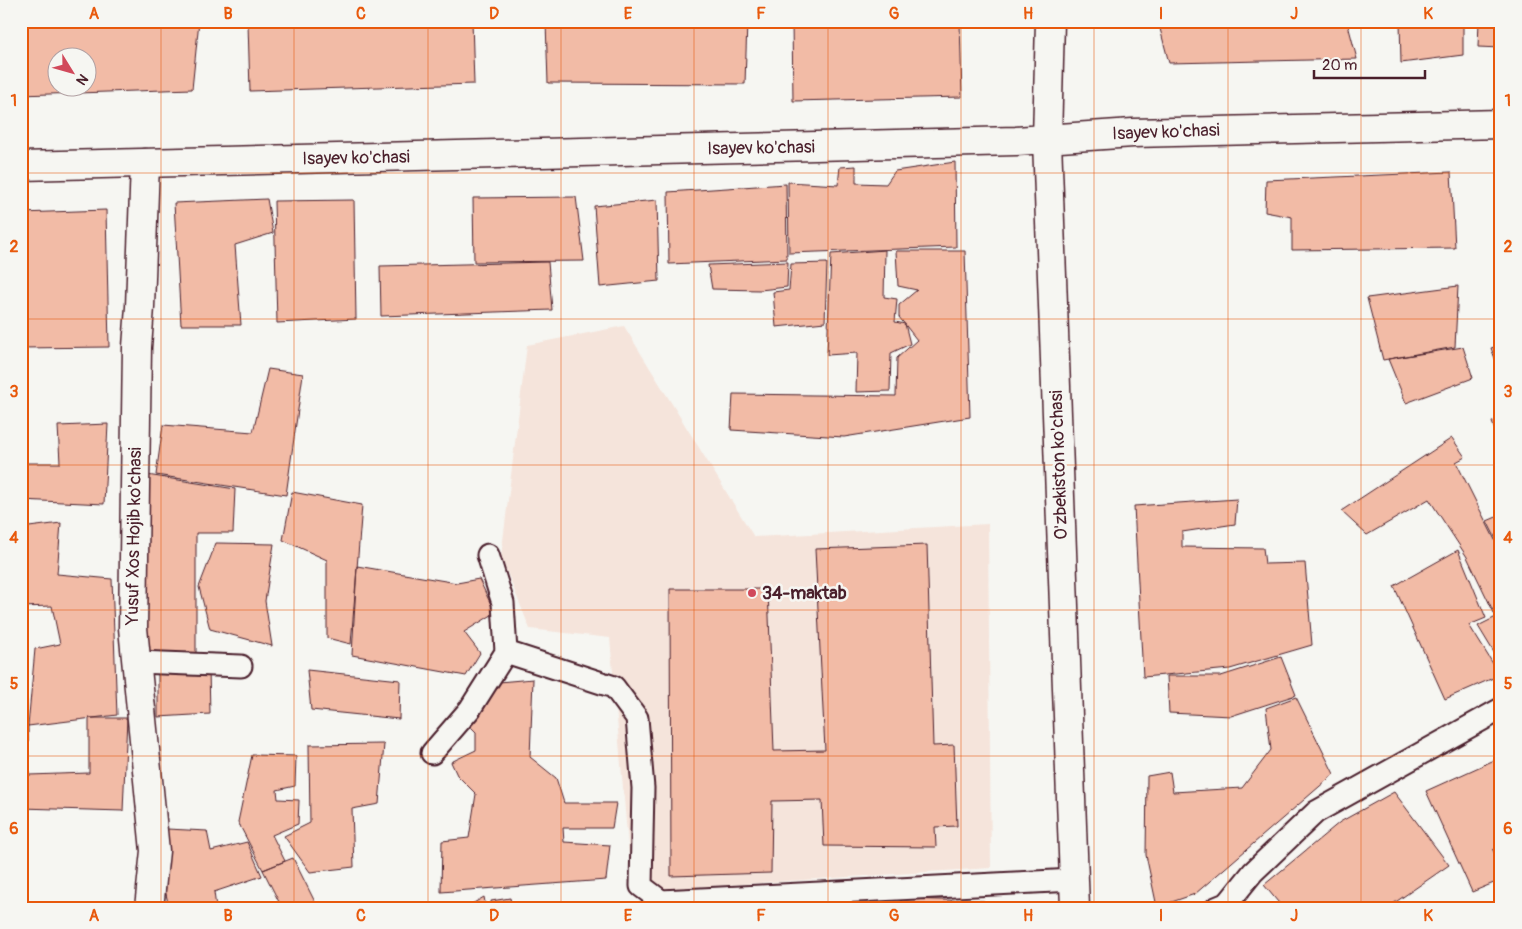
<svg xmlns="http://www.w3.org/2000/svg" width="1522" height="929" font-family="Pangolin,sans-serif">
  <style>
    .built { fill: #f5e4db }
    .building { fill: #f2bba6; stroke: #4a1f2b; fill-rule: evenodd }
    .lines { fill: none; stroke-linecap: round; stroke-linejoin: round }
    .lane-casing { stroke: #4a1f2b; stroke-width: 25 }
    .street-casing { stroke: #4a1f2b; stroke-width: 31 }
    .secondary-casing { stroke: #4a1f2b; stroke-width: 31 }
    .lane { stroke: #f6f6f2; stroke-width: 21 }
    .street { stroke: #f6f6f2; stroke-width: 28 }
    .secondary { stroke: #f6f6f2; stroke-width: 28 }
    .grid { fill: none; stroke: #e8590c; stroke-width: 1; stroke-opacity: 0.55 }
    .poi-dot { fill: #d1495b; stroke: #f6f6f2; stroke-width: 2 }
    .labels { text-anchor: middle; dominant-baseline: central; stroke-width: 5; stroke-linejoin: round; paint-order: stroke }
    .street-label { font-size: 18px; fill: #4a1f2b; stroke: #f6f6f2 }
    .poi-label { font-size: 18px; font-weight: bold; fill: #4a1f2b; stroke: #f6f6f2; text-anchor: start }
    .neatline { fill: none; stroke: #e8590c; stroke-width: 2 }
    .grid-label { font-size: 16px; text-anchor: middle; font-weight: bold; fill: #e8590c }
  </style>
  <rect width="100%" height="100%" fill="#f6f6f2"/>
  <filter id="ink" filterUnits="userSpaceOnUse"><feTurbulence type="fractalNoise" baseFrequency=".02" numOctaves="2"/><feDisplacementMap in="SourceGraphic" scale="10" xChannelSelector="R" yChannelSelector="G"/><feConvolveMatrix kernelMatrix="1 2 1 2 8 2 1 2 1" color-interpolation-filters="sRGB"/></filter>
  <g filter="url(#ink)">
    <path class="built" d="M 624,326 L 754,537 L 988,524 L 991,868 L 632,891 L 610,638 L 530,629 L 501,557 L 527,345 Z"/>
    <path class="building" d="M 21,21 L 199,21 L 192,89 L 21,95 ZM 58,58 L 88,58 L 88,88 L 58,88 Z
      M 356,21 L 472,21 L 474,84 L 250,91 L 248,24 Z
      M 710,21 L 747,21 L 745,84 L 548,83 L 546,22 L 709,23 Z
      M 792,21 L 960,21 L 962,97 L 793,101 Z
      M 1158,21 L 1347,21 L 1357,59 L 1169,63 Z
      M 1400,21 L 1463,21 L 1463,55 L 1401,63 Z
      M 1479,21 L 1501,21 L 1501,48 L 1478,47 Z
      M 955,162 L 956,247 L 789,253 L 788,182 L 838,185 L 840,167 L 856,166 L 856,183 L 886,184 L 895,171 Z
      M 1451,172 L 1455,248 L 1292,250 L 1292,217 L 1265,212 L 1266,180 Z
      M 786,184 L 787,259 L 669,264 L 668,192 Z
      M 576,197 L 584,261 L 474,262 L 473,198 Z
      M 267,199 L 273,233 L 235,245 L 241,325 L 181,325 L 174,203 Z
      M 354,200 L 356,319 L 277,323 L 274,201 Z
      M 657,200 L 659,281 L 600,287 L 594,206 Z
      M 106,210 L 109,347 L 21,348 L 21,213 Z
      M 885,250 L 884,297 L 897,299 L 895,322 L 905,324 L 910,344 L 891,353 L 890,391 L 856,392 L 857,353 L 827,355 L 831,254 Z
      M 896,251 L 965,251 L 970,417 L 844,437 L 731,430 L 733,394 L 896,396 L 897,358 L 917,340 L 899,317 L 899,305 L 917,290 L 898,286 Z
      M 548,262 L 552,310 L 381,316 L 380,266 Z
      M 788,262 L 787,287 L 760,290 L 712,289 L 708,265 Z
      M 827,263 L 825,322 L 776,327 L 773,292 L 789,290 L 791,264 Z
      M 1458,286 L 1455,347 L 1383,360 L 1367,298 Z
      M 1501,345 L 1501,369 L 1499,369 L 1491,348 Z
      M 1463,347 L 1473,378 L 1406,403 L 1388,359 Z
      M 268,369 L 303,374 L 286,495 L 156,475 L 163,425 L 253,432 Z
      M 1501,419 L 1501,447 L 1492,422 Z
      M 108,424 L 104,504 L 21,500 L 21,463 L 60,463 L 58,426 Z
      M 1452,438 L 1465,457 L 1456,462 L 1501,552 L 1501,664 L 1478,626 L 1496,617 L 1467,557 L 1429,499 L 1367,535 L 1341,511 Z
      M 147,475 L 235,489 L 233,533 L 196,533 L 196,653 L 144,654 Z
      M 292,492 L 362,505 L 351,644 L 327,638 L 327,560 L 283,540 Z
      M 1237,499 L 1235,524 L 1182,532 L 1182,547 L 1263,548 L 1265,564 L 1305,563 L 1312,645 L 1230,669 L 1143,677 L 1134,506 Z
      M 1501,515 L 1501,549 L 1487,521 Z
      M 61,523 L 57,574 L 112,579 L 117,715 L 28,726 L 35,649 L 60,644 L 52,606 L 21,607 L 21,528 Z
      M 216,543 L 274,544 L 265,601 L 272,646 L 210,629 L 199,587 Z
      M 927,545 L 933,746 L 954,745 L 957,826 L 935,827 L 936,847 L 824,846 L 822,800 L 772,801 L 771,873 L 671,876 L 670,589 L 768,589 L 774,751 L 825,750 L 815,549 Z
      M 1458,550 L 1486,618 L 1469,625 L 1500,675 L 1445,699 L 1394,586 Z
      M 357,566 L 457,583 L 479,579 L 495,613 L 464,632 L 480,653 L 466,676 L 352,655 Z
      M 1281,657 L 1296,695 L 1231,716 L 1169,713 L 1167,676 L 1221,676 Z
      M 158,668 L 209,669 L 210,714 L 158,717 Z
      M 307,670 L 400,680 L 399,719 L 311,710 Z
      M 533,679 L 530,757 L 556,778 L 564,803 L 616,803 L 612,828 L 563,828 L 564,842 L 610,845 L 606,880 L 441,892 L 442,841 L 469,838 L 476,794 L 457,775 L 451,762 L 476,750 L 476,732 L 467,723 L 499,682 Z
      M 1296,697 L 1334,774 L 1195,894 L 1157,907 L 1146,855 L 1147,776 L 1170,772 L 1173,792 L 1242,788 L 1271,750 L 1266,708 Z
      M 89,718 L 127,718 L 123,811 L 21,808 L 21,726 L 28,726 L 29,775 L 89,773 Z
      M 384,744 L 379,804 L 352,809 L 354,867 L 310,872 L 284,836 L 310,823 L 309,745 Z
      M 252,755 L 296,756 L 295,786 L 277,790 L 278,799 L 299,800 L 298,824 L 272,835 L 285,861 L 263,870 L 238,822 Z
      M 1501,757 L 1501,845 L 1493,850 L 1501,867 L 1501,880 L 1472,892 L 1426,791 Z
      M 1394,792 L 1449,865 L 1387,908 L 1283,908 L 1264,885 L 1340,822 Z
      M 167,829 L 207,831 L 211,851 L 247,842 L 262,876 L 214,892 L 216,908 L 169,908 L 165,889 Z
      M 293,858 L 315,902 L 306,908 L 282,908 L 263,870 Z
      M 484,897 L 486,908 L 465,908 Z
      M 510,898 L 512,908 L 492,908 L 491,901 Z
      M 837,899 L 838,908 L 794,908 L 801,900 Z
      M 900,899 L 984,901 L 984,908 L 903,908 Z"/>
    <g class="lines">
      <defs>
        <path id="lane" d="M 506,652 L 614,687 L 637,718 L 643,788 L 641,886 L 661,901 L 1074,880
          M 137,662 L 241,666
          M 432,753 L 470,709 L 506,652 L 503,603 L 488,555
          M 1216,908 L 1228,903 L 1253,872 L 1316,812 L 1501,709"/>
        <path id="street" d="M 145,163 L 140,307 L 137,347 L 133,628 L 155,851 L 149,908"/>
        <path id="secondary" d="M 1050,21 L 1047,140 L 1075,908
          M 21,166 L 1016,141 L 1133,133 L 1501,124"/>
      </defs>
      <use href="#lane" class="lane-casing"/>
      <use href="#street" class="street-casing"/>
      <use href="#secondary" class="secondary-casing"/>
      <use href="#lane" class="lane"/>
      <use href="#street" class="street"/>
      <use href="#secondary" class="secondary"/>
    </g>
  </g>
  <path class="grid" d="M 161,21 L 161,908M 294,21 L 294,908M 428,21 L 428,908M 561,21 L 561,908M 694,21 L 694,908M 828,21 L 828,908M 961,21 L 961,908M 1094,21 L 1094,908M 1228,21 L 1228,908M 1361,21 L 1361,908M 21,173 L 1501,173M 21,319 L 1501,319M 21,465 L 1501,465M 21,610 L 1501,610M 21,756 L 1501,756"/>
  <circle class="poi-dot" cx="752" cy="593" r="5"/>
  <g class="labels">
    <g class="street-label">
      <text transform="translate(1166 132) rotate(-2)">Isayev ko'chasi</text>
      <text transform="translate(761 148) rotate(-1)">Isayev ko'chasi</text>
      <text transform="translate(356 158) rotate(-1)">Isayev ko'chasi</text>
      <text transform="translate(1059 465) rotate(-92)">O'zbekiston ko'chasi</text>
      <text transform="translate(134 536) rotate(-89)">Yusuf Xos Hojib ko'chasi</text>
    </g>
    <g class="poi-label">
      <text x="762" y="593">34-maktab</text>
    </g>
  </g>
  <rect width="1522" height="929" fill="none" stroke="#f6f6f2" stroke-width="55"/>
  <g transform="translate(72 72) rotate(127)"><circle r="24" fill="#f6f6f2" stroke="#b1a0a2"/>
  <path d="M0-4L9 19L0 12L-9 19Z" fill="#d1495b"/>
  <text y="-8" font-size="14" font-weight="bold" text-anchor="middle" fill="#4a1f2b">N</text>
  </g>
  <path d="M1314 70v8h111v-8" fill="none" stroke="#4a1f2b" stroke-width="2.5"/>
  <text x="1322" y="70" font-size="15" fill="#4a1f2b" stroke="#f6f6f2" stroke-width="4" paint-order="stroke">20 m</text>
  <rect x="28" y="28" width="1466" height="874" class="neatline"/>
  <g class="grid-label">
    <text x="94" y="19">A</text>
    <text x="228" y="19">B</text>
    <text x="361" y="19">C</text>
    <text x="494" y="19">D</text>
    <text x="628" y="19">E</text>
    <text x="761" y="19">F</text>
    <text x="894" y="19">G</text>
    <text x="1028" y="19">H</text>
    <text x="1161" y="19">I</text>
    <text x="1294" y="19">J</text>
    <text x="1428" y="19">K</text>
    <text x="14" y="106">1</text>
    <text x="1508" y="106">1</text>
    <text x="14" y="252">2</text>
    <text x="1508" y="252">2</text>
    <text x="14" y="397">3</text>
    <text x="1508" y="397">3</text>
    <text x="14" y="543">4</text>
    <text x="1508" y="543">4</text>
    <text x="14" y="689">5</text>
    <text x="1508" y="689">5</text>
    <text x="14" y="834">6</text>
    <text x="1508" y="834">6</text>
    <text x="94" y="921">A</text>
    <text x="228" y="921">B</text>
    <text x="361" y="921">C</text>
    <text x="494" y="921">D</text>
    <text x="628" y="921">E</text>
    <text x="761" y="921">F</text>
    <text x="894" y="921">G</text>
    <text x="1028" y="921">H</text>
    <text x="1161" y="921">I</text>
    <text x="1294" y="921">J</text>
    <text x="1428" y="921">K</text>
  </g>
</svg>
